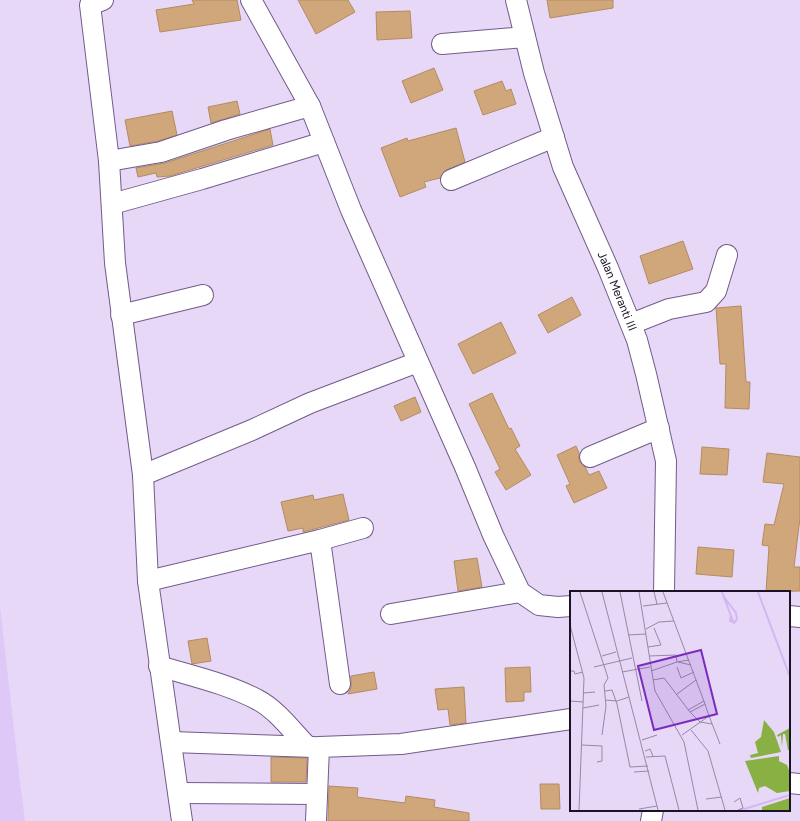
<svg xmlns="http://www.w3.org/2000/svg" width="800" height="821" font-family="Figtree,sans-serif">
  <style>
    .built { fill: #dec8f7 }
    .building { fill: #d0a67b; stroke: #b48b61 }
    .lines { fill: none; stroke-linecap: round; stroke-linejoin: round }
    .street-casing { stroke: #725b89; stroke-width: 22 }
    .street { stroke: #fff; stroke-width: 20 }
    .labels { text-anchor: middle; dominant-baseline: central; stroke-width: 3.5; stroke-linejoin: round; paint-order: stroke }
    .street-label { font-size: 12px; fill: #1c1225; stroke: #e7d8f8 }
    .inset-river { fill: none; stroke: #d4b7f2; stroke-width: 2 }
    .inset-road { fill: none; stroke: #9689a4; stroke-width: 1 }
    .view { fill: #7b2cbf; fill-opacity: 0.15; stroke: #7b2cbf; stroke-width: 2 }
    .inset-edge { fill: none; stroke: #1c1225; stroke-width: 2 }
  </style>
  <rect width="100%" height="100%" fill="#e7d8f8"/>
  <path class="built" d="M 0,607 L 20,782 L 25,821 L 0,821 Z"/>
  <path class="building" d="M 192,0 L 237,0 L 241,20 L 160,32 L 156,10 L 194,4 Z
    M 298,0 L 348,0 L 355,12 L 316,34 Z
    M 547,0 L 613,0 L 613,8 L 550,18 Z
    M 410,11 L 412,38 L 377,40 L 376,12 Z
    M 434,68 L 443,90 L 411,103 L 402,81 Z
    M 502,81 L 506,91 L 511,89 L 516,104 L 483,115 L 474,91 Z
    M 237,101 L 240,114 L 211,123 L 208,107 Z
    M 172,111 L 177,135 L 158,141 L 130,146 L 125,120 Z
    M 456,128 L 465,162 L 446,170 L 440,178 L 424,182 L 426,187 L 400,197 L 381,148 L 407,138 L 408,141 Z
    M 270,129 L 273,145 L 170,176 L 157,177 L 156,173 L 138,177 L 136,168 L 165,163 Z
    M 683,241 L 693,269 L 649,284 L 640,256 Z
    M 572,297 L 581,315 L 548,333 L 538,315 Z
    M 741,306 L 746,382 L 750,382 L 749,409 L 725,408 L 726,364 L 720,364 L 716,308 Z
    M 501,322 L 516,353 L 473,374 L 458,344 Z
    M 492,393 L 509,429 L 511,428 L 520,446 L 515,449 L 531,475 L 506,490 L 495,472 L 500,469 L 469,404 Z
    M 415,397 L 421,412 L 401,421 L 394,406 Z
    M 576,446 L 579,453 L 579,461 L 585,467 L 589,475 L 599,471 L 607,488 L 574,503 L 566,486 L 570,484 L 557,455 Z
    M 702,447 L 729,449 L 727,475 L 700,474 Z
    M 767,453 L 800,457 L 800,518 L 794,567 L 800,567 L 800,591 L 766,592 L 769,546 L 762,545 L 765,524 L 774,525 L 784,484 L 763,482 Z
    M 343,494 L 349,520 L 303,532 L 303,528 L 288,531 L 281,502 L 313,495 L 314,500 Z
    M 698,547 L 734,550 L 732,577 L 696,574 Z
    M 477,558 L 482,587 L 458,591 L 454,561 Z
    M 207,638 L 211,661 L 192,664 L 188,641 Z
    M 530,667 L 531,692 L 524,692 L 524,701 L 506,702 L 505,668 Z
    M 374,672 L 377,689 L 348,694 L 351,688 L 351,676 Z
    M 464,687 L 466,723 L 450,725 L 448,709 L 438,710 L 435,689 Z
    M 271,757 L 307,758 L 306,782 L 271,782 Z
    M 540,784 L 559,784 L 560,809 L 541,809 Z
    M 329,786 L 358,788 L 357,797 L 405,803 L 406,796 L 435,800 L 434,807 L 469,813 L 469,821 L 328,821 Z"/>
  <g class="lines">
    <defs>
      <g id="street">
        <path d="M 103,0 L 90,5 L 109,161 L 161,152 L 226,130 L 310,106 L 351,210 L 465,467 L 493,535 L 520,592 L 539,605 L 558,607 L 571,606"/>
        <path d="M 251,0 L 310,106"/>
        <path id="s1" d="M 516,0 L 534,73 L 563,167 L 608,268 L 637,340 L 646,374 L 666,461 L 664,592"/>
        <path d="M 442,44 L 525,37"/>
        <path d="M 109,161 L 115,263 L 143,475 L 148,581 L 182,821"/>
        <path d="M 451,180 L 554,137"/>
        <path d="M 112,204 L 202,179 L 324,142"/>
        <path d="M 121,315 L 203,295"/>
        <path d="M 631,324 L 669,309 L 706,302 L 716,291 L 727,255"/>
        <path d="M 590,457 L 659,428"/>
        <path d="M 143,475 L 252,430 L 310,403 L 418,362"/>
        <path d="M 320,540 L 363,528"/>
        <path d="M 148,581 L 320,540 L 340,684"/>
        <path d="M 391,614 L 520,592"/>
        <path d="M 789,616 L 800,617"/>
        <path d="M 159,666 C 192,676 228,684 258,700 C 277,710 292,731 307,746"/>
        <path d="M 172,742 L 314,747"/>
        <path d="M 789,783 L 800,784"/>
        <path d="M 179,793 L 316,794"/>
        <path d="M 316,821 L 319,747 L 401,744 L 571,719"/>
        <path d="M 651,821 L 653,810"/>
      </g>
    </defs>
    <use href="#street" class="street-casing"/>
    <use href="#street" class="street"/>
  </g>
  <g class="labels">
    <g class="street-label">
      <text stroke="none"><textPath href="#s1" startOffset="309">Jalan Meranti III</textPath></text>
    </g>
  </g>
  <g transform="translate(570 591)">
    <rect width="220" height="220" fill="#e7d8f8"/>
    <path d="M 194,129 L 204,141 L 211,161 L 181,167 L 180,164 L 188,162 L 185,151 L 191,146 ZM 220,137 L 220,159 L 218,159 L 215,143 L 213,143 L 212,156 L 211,144 L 208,146 L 207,144 ZM 209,165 L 209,170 L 217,174 L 220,182 L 220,200 L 207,202 L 195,195 L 189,197 L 188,202 L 175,170 ZM 220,207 L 220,219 L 192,219 L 192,216 Z" fill="#88b043"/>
    <path class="inset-river" d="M 152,1 L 164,33M 188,1 L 220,86M 154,6 L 166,22 L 167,28 L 165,31 L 160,30 L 161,24M 171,219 L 220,204"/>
    <path class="inset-road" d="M 10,1 L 38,87 L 34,94 L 36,115 L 32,144M 32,1 L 88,219M 50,1 L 72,110M 69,1 L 85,100 L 114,151 L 128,219M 84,1 L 87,13M 93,1 L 135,113M 73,15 L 97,12M 0,34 L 14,87 L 9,219M 76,38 L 89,31 L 104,30M 58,44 L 76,43M 78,56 L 91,54 L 84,37M 32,65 L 46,61M 79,65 L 106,64 L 107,71 L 81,80M 107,71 L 119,69M 108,71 L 121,74M 24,76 L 62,67M 107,76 L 111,87 L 124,81M 1,80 L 4,80 L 5,83 L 13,81M 52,81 L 80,76M 83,89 L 94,87 L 120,121 L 135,113 L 139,125 L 112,144M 35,100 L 42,99 L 47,113 L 60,176 L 78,175M 13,102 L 25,101M 107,103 L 126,89M 35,109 L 47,110 L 59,106M 0,110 L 13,111M 13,117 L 29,114M 118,119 L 134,110M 120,121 L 130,131 L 142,133M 139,125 L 150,153M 121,139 L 138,160 L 155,219M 72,149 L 87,144M 12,154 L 32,155 L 32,170 L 27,171M 75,160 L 80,158 L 83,165M 76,166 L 95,165 L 109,219M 64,181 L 79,180M 136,208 L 152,206M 164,211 L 170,207 L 173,217 L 168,219M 69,218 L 87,215"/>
    <path class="view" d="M 131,59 L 147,123 L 84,139 L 68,75 Z"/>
    <rect width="220" height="220" class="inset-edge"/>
  </g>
</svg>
